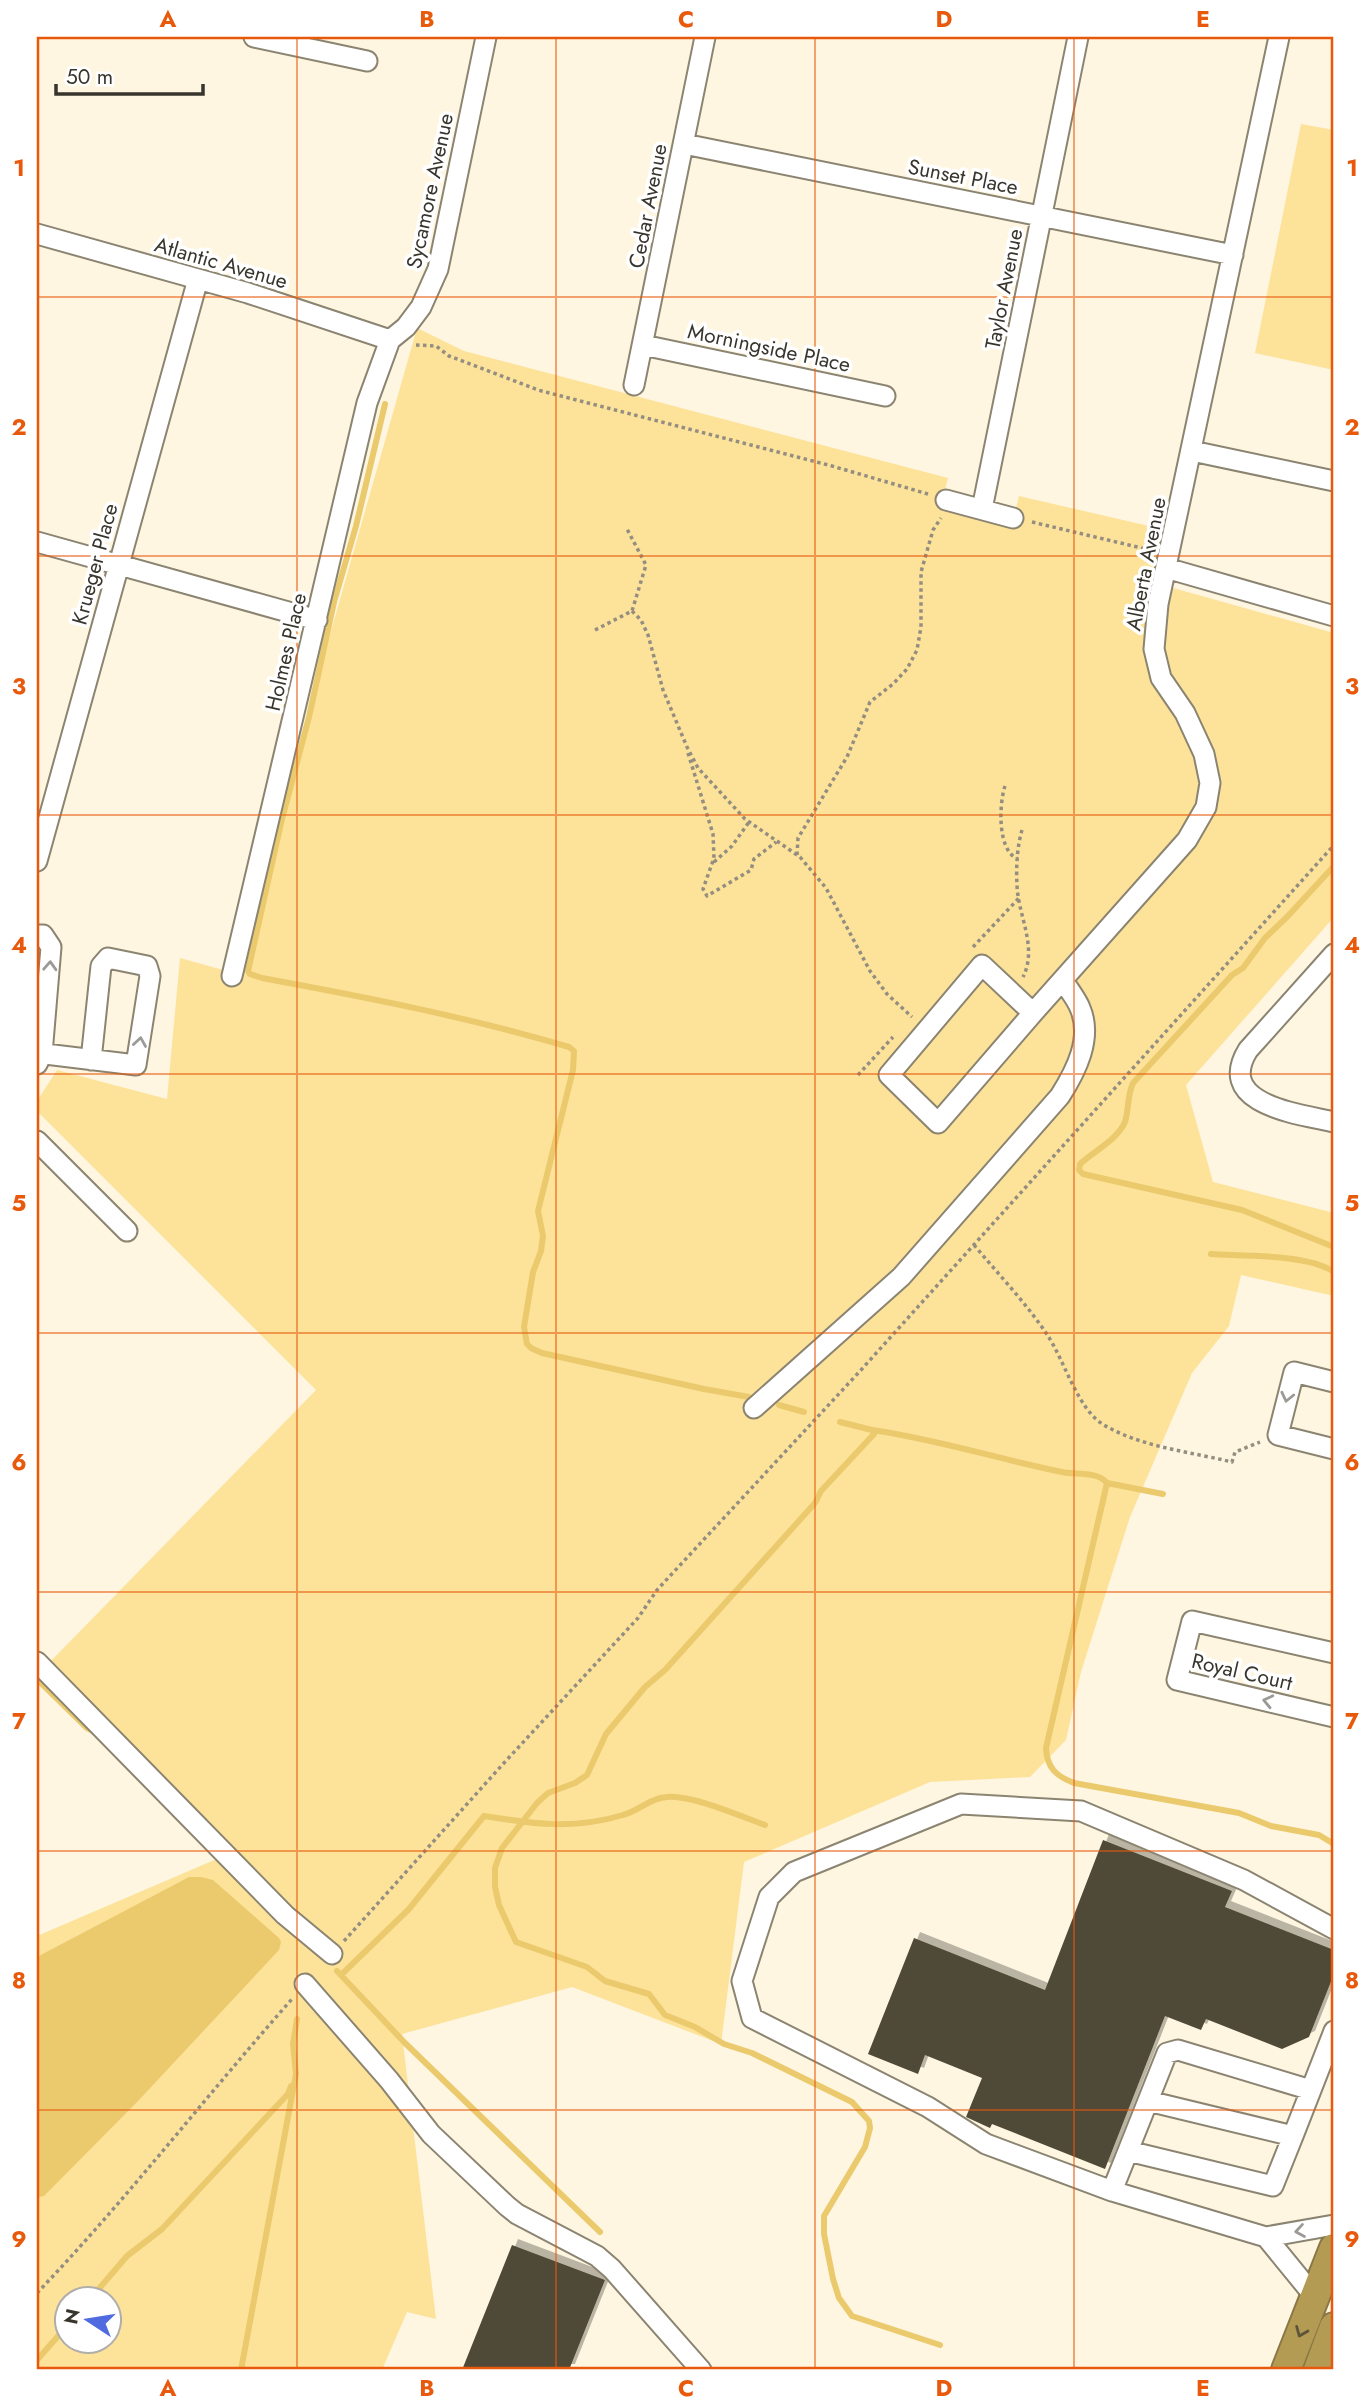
<svg xmlns="http://www.w3.org/2000/svg" width="1371" height="2407" font-family="Jost,sans-serif">
  <style>
    .green { fill: #fde29a; fill-rule: evenodd }
    .water { fill: #ebca6d }
    .lines { fill: none; stroke-linecap: round; stroke-linejoin: round }
    .stream { stroke: #ebca6d; stroke-width: 6 }
    .building { fill: #504a38; filter: url(#shadow) }
    .minor-casing { stroke: #8b8471; stroke-width: 23 }
    .highway-casing { stroke: #897746; stroke-width: 32 }
    .path { stroke: #948e80; stroke-width: 3.5; stroke-dasharray: 3.5 3.5; stroke-linecap: butt }
    .minor { stroke: #fff; stroke-width: 19 }
    .highway { stroke: #b49b54; stroke-width: 28 }
    .oneway { stroke: #9c9a96 }
    .oneway2 { stroke: #5d5439 }
    .grid { fill: none; stroke: #e8590c; stroke-width: 2; stroke-opacity: 0.55 }
    .labels { text-anchor: middle; dominant-baseline: central; stroke-width: 7; stroke-linejoin: round; paint-order: stroke }
    .street-label { font-size: 21px; fill: #38352d; stroke: #fff }
    .neatline { fill: none; stroke: #e8590c; stroke-width: 2.5 }
    .grid-label { font-size: 23px; text-anchor: middle; font-weight: bold; fill: #e8590c }
  </style>
  <defs>
    <filter id="shadow"><feDropShadow dx="6" dy="-6" stdDeviation="0" flood-color="#0004"/></filter>
  </defs>
  <rect width="100%" height="100%" fill="#fef6e1"/>
  <path class="green" d="M 1301,124 L 1334,130 L 1334,370 L 1255,353 Z
    M 417,328 L 464,351 L 948,478 L 940,508 L 1011,528 L 1019,496 L 1162,529 L 1152,582 L 1334,633 L 1334,917 L 1186,1085 L 1213,1182 L 1334,1213 L 1334,1296 L 1241,1275 L 1229,1326 L 1192,1373 L 1130,1517 L 1081,1672 L 1066,1740 L 1030,1777 L 930,1782 L 744,1862 L 721,2044 L 572,1987 L 402,2034 L 436,2319 L 407,2312 L 382,2370 L 37,2370 L 37,1936 L 233,1852 L 46,1666 L 316,1390 L 37,1111 L 37,1101 L 57,1070 L 167,1099 L 180,958 L 234,973 ZM 66,2298 L 108,2298 L 108,2340 L 66,2340 Z"/>
  <path class="water" d="M 189,1877 L 201,1877 L 213,1880 L 279,1938 L 281,1942 L 279,1950 L 139,2100 L 44,2196 L 39,2197 L 37,2194 L 37,1957 Z"/>
  <g class="lines">
    <path class="stream" d="M 385,404 L 356,526 L 334,602 L 309,717 L 281,823 L 248,971 L 250,974 L 262,978 C 365,997 468,1017 569,1047 L 574,1051 L 573,1070 L 538,1211 L 543,1236 L 541,1251 L 533,1272 L 524,1327 L 527,1344 L 531,1348 L 542,1353 L 704,1389 L 749,1397
      M 1334,866 L 1287,917 L 1265,938 L 1243,968 L 1232,975 L 1133,1083 C 1127,1096 1129,1109 1125,1122 C 1117,1140 1094,1151 1080,1164 L 1079,1170 L 1083,1174 L 1242,1210 L 1334,1247
      M 1211,1254 C 1243,1256 1309,1254 1334,1272
      M 779,1405 L 804,1412
      M 840,1422 L 872,1430 L 874,1434 L 821,1491 L 815,1503 L 665,1670 L 645,1687 L 606,1734 L 587,1775 L 575,1783 L 548,1793 L 537,1803 L 502,1848 L 495,1868 L 495,1887 L 499,1905 L 516,1942 L 587,1967 L 605,1981 L 649,1994 L 665,2015 L 695,2027 L 724,2044 L 752,2053 L 852,2102 L 869,2121 L 870,2128 L 865,2147 L 824,2216 L 824,2234 L 833,2279 L 839,2298 L 852,2316 L 940,2345
      M 872,1430 C 936,1439 998,1459 1062,1472 C 1075,1475 1098,1471 1107,1483 L 1046,1748 C 1047,1768 1056,1776 1074,1783 L 1239,1813 L 1271,1826 L 1319,1835 L 1334,1844
      M 1107,1483 L 1163,1494
      M 37,1679 L 87,1728 L 97,1733
      M 337,1971 L 405,2043 L 600,2232
      M 341,1975 L 409,1909 L 484,1816 C 534,1824 573,1830 623,1815 C 638,1811 650,1798 667,1797 C 693,1795 740,1816 765,1825
      M 91,2298 L 127,2256 L 162,2229 L 288,2094 L 291,2086
      M 37,2360 L 66,2327
      M 241,2370 L 296,2074 L 293,2044 L 297,2019"/>
  </g>
  <path class="building" d="M 1103,1840 L 1232,1891 L 1225,1907 L 1334,1950 L 1334,1974 L 1309,2037 L 1282,2049 L 1206,2019 L 1201,2030 L 1165,2016 L 1105,2169 L 992,2124 L 990,2128 L 966,2117 L 982,2078 L 925,2055 L 918,2074 L 868,2054 L 914,1938 L 1045,1990 Z
    M 512,2245 L 605,2280 L 569,2370 L 462,2370 Z"/>
  <g class="lines">
    <defs>
      <path id="minor" d="M 254,37 L 367,61
        M 684,144 L 1233,255
        M 37,234 L 248,293 L 390,340
        M 643,345 L 885,396
        M 634,385 L 705,37
        M 1192,451 L 1334,481
        M 946,500 L 1013,518
        M 982,509 L 1078,37
        M 37,542 L 317,620
        M 1166,568 L 1334,616
        M 37,861 L 198,279
        M 37,935 L 43,935 L 51,947 L 42,1054 L 37,1064
        M 1334,954 L 1248,1050 C 1214,1105 1300,1114 1334,1122
        M 232,976 L 367,403 L 390,340 L 406,327 L 421,307 L 438,269 L 486,37
        M 1033,1013 L 982,965 L 889,1075 L 938,1123 L 1033,1013 L 1187,840 L 1206,807 L 1210,783 L 1204,754 L 1185,713 L 1161,678 L 1154,649 L 1158,604 L 1279,37
        M 37,1053 L 136,1065 L 150,976 L 147,966 L 108,958 L 101,966 L 91,1060
        M 37,1141 L 127,1231
        M 1334,1382 L 1294,1372 L 1278,1435 L 1334,1449
        M 754,1408 L 901,1277 L 1060,1096 C 1076,1071 1093,1038 1080,1008 C 1076,998 1068,989 1063,980
        M 1334,1653 L 1192,1621 L 1177,1680 L 1334,1717
        M 37,1662 L 285,1915 L 332,1954
        M 305,1984 L 389,2080 L 431,2134 L 507,2206 L 517,2214 L 597,2256 L 612,2269 L 701,2370
        M 1334,2031 L 1311,2090 L 1178,2050 L 1167,2053 L 1112,2191 L 1266,2237 L 1334,2225
        M 1148,2101 L 1293,2136 L 1311,2090
        M 1128,2151 L 1273,2186 L 1293,2136
        M 1112,2191 L 986,2144 L 928,2107 L 752,2018 L 742,1981 L 769,1897 L 794,1872 L 961,1804 L 1081,1811 L 1244,1880 L 1334,1929
        M 1266,2237 L 1315,2297"/>
      <path id="highway" d="M 1286,2370 L 1334,2248
        M 1318,2370 L 1334,2327"/>
    </defs>
    <use href="#minor" class="minor-casing"/>
    <use href="#highway" class="highway-casing"/>
    <path class="path" d="M 416,345 L 436,346 L 449,356 L 538,390 L 832,466 L 928,494
      M 1032,522 L 1150,550
      M 632,611 L 641,620 L 648,635 L 663,690 L 687,747 L 698,768 L 745,819 L 800,857 L 826,888 L 870,971 L 887,994 L 912,1017
      M 595,630 L 632,611 L 646,565 L 627,529
      M 688,753 L 713,834 L 714,858 L 703,889 L 707,896 L 751,870 L 754,859 L 776,842
      M 1005,786 C 999,804 997,851 1018,859
      M 1022,830 C 1017,847 1016,868 1017,885 C 1018,916 1038,947 1023,977
      M 797,855 L 798,838 L 847,757 L 870,702 L 893,684 L 907,669 L 917,650 L 921,627 L 921,572 L 933,530 L 941,518
      M 714,862 L 732,846 L 749,822
      M 973,947 L 1019,898
      M 858,1075 L 893,1037
      M 974,1245 C 999,1275 1027,1304 1048,1336 C 1065,1362 1078,1410 1104,1425 C 1141,1447 1191,1452 1232,1462 L 1235,1452 L 1260,1442
      M 344,1941 L 503,1764 L 638,1618 L 657,1590 L 861,1370 L 1334,845
      M 37,2293 C 127,2199 206,2096 292,1999"/>
    <use href="#minor" class="minor"/>
    <use href="#highway" class="highway"/>
  </g>
  <defs><path id="oneway-chevron" d="M-2-3.5L2.5 0L-2 3.5" fill="none" stroke-width="1.6" stroke-linecap="round" stroke-linejoin="round" transform="scale(1.75)"/></defs>
  <g class="oneway">
    <use href="#oneway-chevron" transform="translate(50 966) rotate(-87)"/>
    <use href="#oneway-chevron" transform="translate(140 1042) rotate(-81)"/>
    <use href="#oneway-chevron" transform="translate(1287 1397) rotate(103)"/>
    <use href="#oneway-chevron" transform="translate(1268 1701) rotate(-167)"/>
    <use href="#oneway-chevron" transform="translate(1300 2231) rotate(171)"/>
  </g>
  <use class="oneway2" href="#oneway-chevron" transform="translate(1301 2332) rotate(112)"/>
  <path class="grid" d="M 297,37 L 297,2370M 556,37 L 556,2370M 815,37 L 815,2370M 1074,37 L 1074,2370M 37,297 L 1334,297M 37,556 L 1334,556M 37,815 L 1334,815M 37,1074 L 1334,1074M 37,1333 L 1334,1333M 37,1592 L 1334,1592M 37,1851 L 1334,1851M 37,2110 L 1334,2110"/>
  <g class="labels">
    <g class="street-label">
      <text transform="translate(963 177) rotate(11)">Sunset Place</text>
      <text transform="translate(430 191) rotate(-78)">Sycamore Avenue</text>
      <text transform="translate(648 206) rotate(-79)">Cedar Avenue</text>
      <text transform="translate(221 263) rotate(16)">Atlantic Avenue</text>
      <text transform="translate(1004 289) rotate(-79)">Taylor Avenue</text>
      <text transform="translate(769 348) rotate(12)">Morningside Place</text>
      <text transform="translate(95 564) rotate(-75)">Krueger Place</text>
      <text transform="translate(1146 564) rotate(-79)">Alberta Avenue</text>
      <text transform="translate(286 652) rotate(-77)">Holmes Place</text>
      <text transform="translate(1242 1672) rotate(13)">Royal Court</text>
    </g>
  </g>
  <rect width="1371" height="2407" fill="none" stroke="#ffffff" stroke-width="77"/>
  <g transform="translate(88 2320) rotate(282)"><circle r="33" fill="#ffffff" stroke="#afaeab" stroke-width="2"/>
  <path d="M0-5L12 26L0 18L-12 26Z" fill="#506be0"/>
  <text y="-10" font-size="19" font-weight="bold" text-anchor="middle" fill="#38352d">N</text>
  </g>
  <path d="M56 84v10h147v-10" fill="none" stroke="#38352d" stroke-width="3.5"/>
  <text x="66" y="84" font-size="21" fill="#38352d" stroke="#ffffff" stroke-width="5" paint-order="stroke">50 m</text>
  <rect x="38" y="38" width="1294" height="2330" class="neatline"/>
  <g class="grid-label">
    <text x="168" y="27">A</text>
    <text x="427" y="27">B</text>
    <text x="686" y="27">C</text>
    <text x="944" y="27">D</text>
    <text x="1203" y="27">E</text>
    <text x="19" y="176">1</text>
    <text x="1352" y="176">1</text>
    <text x="19" y="435">2</text>
    <text x="1352" y="435">2</text>
    <text x="19" y="694">3</text>
    <text x="1352" y="694">3</text>
    <text x="19" y="953">4</text>
    <text x="1352" y="953">4</text>
    <text x="19" y="1211">5</text>
    <text x="1352" y="1211">5</text>
    <text x="19" y="1470">6</text>
    <text x="1352" y="1470">6</text>
    <text x="19" y="1729">7</text>
    <text x="1352" y="1729">7</text>
    <text x="19" y="1988">8</text>
    <text x="1352" y="1988">8</text>
    <text x="19" y="2247">9</text>
    <text x="1352" y="2247">9</text>
    <text x="168" y="2396">A</text>
    <text x="427" y="2396">B</text>
    <text x="686" y="2396">C</text>
    <text x="944" y="2396">D</text>
    <text x="1203" y="2396">E</text>
  </g>
</svg>
